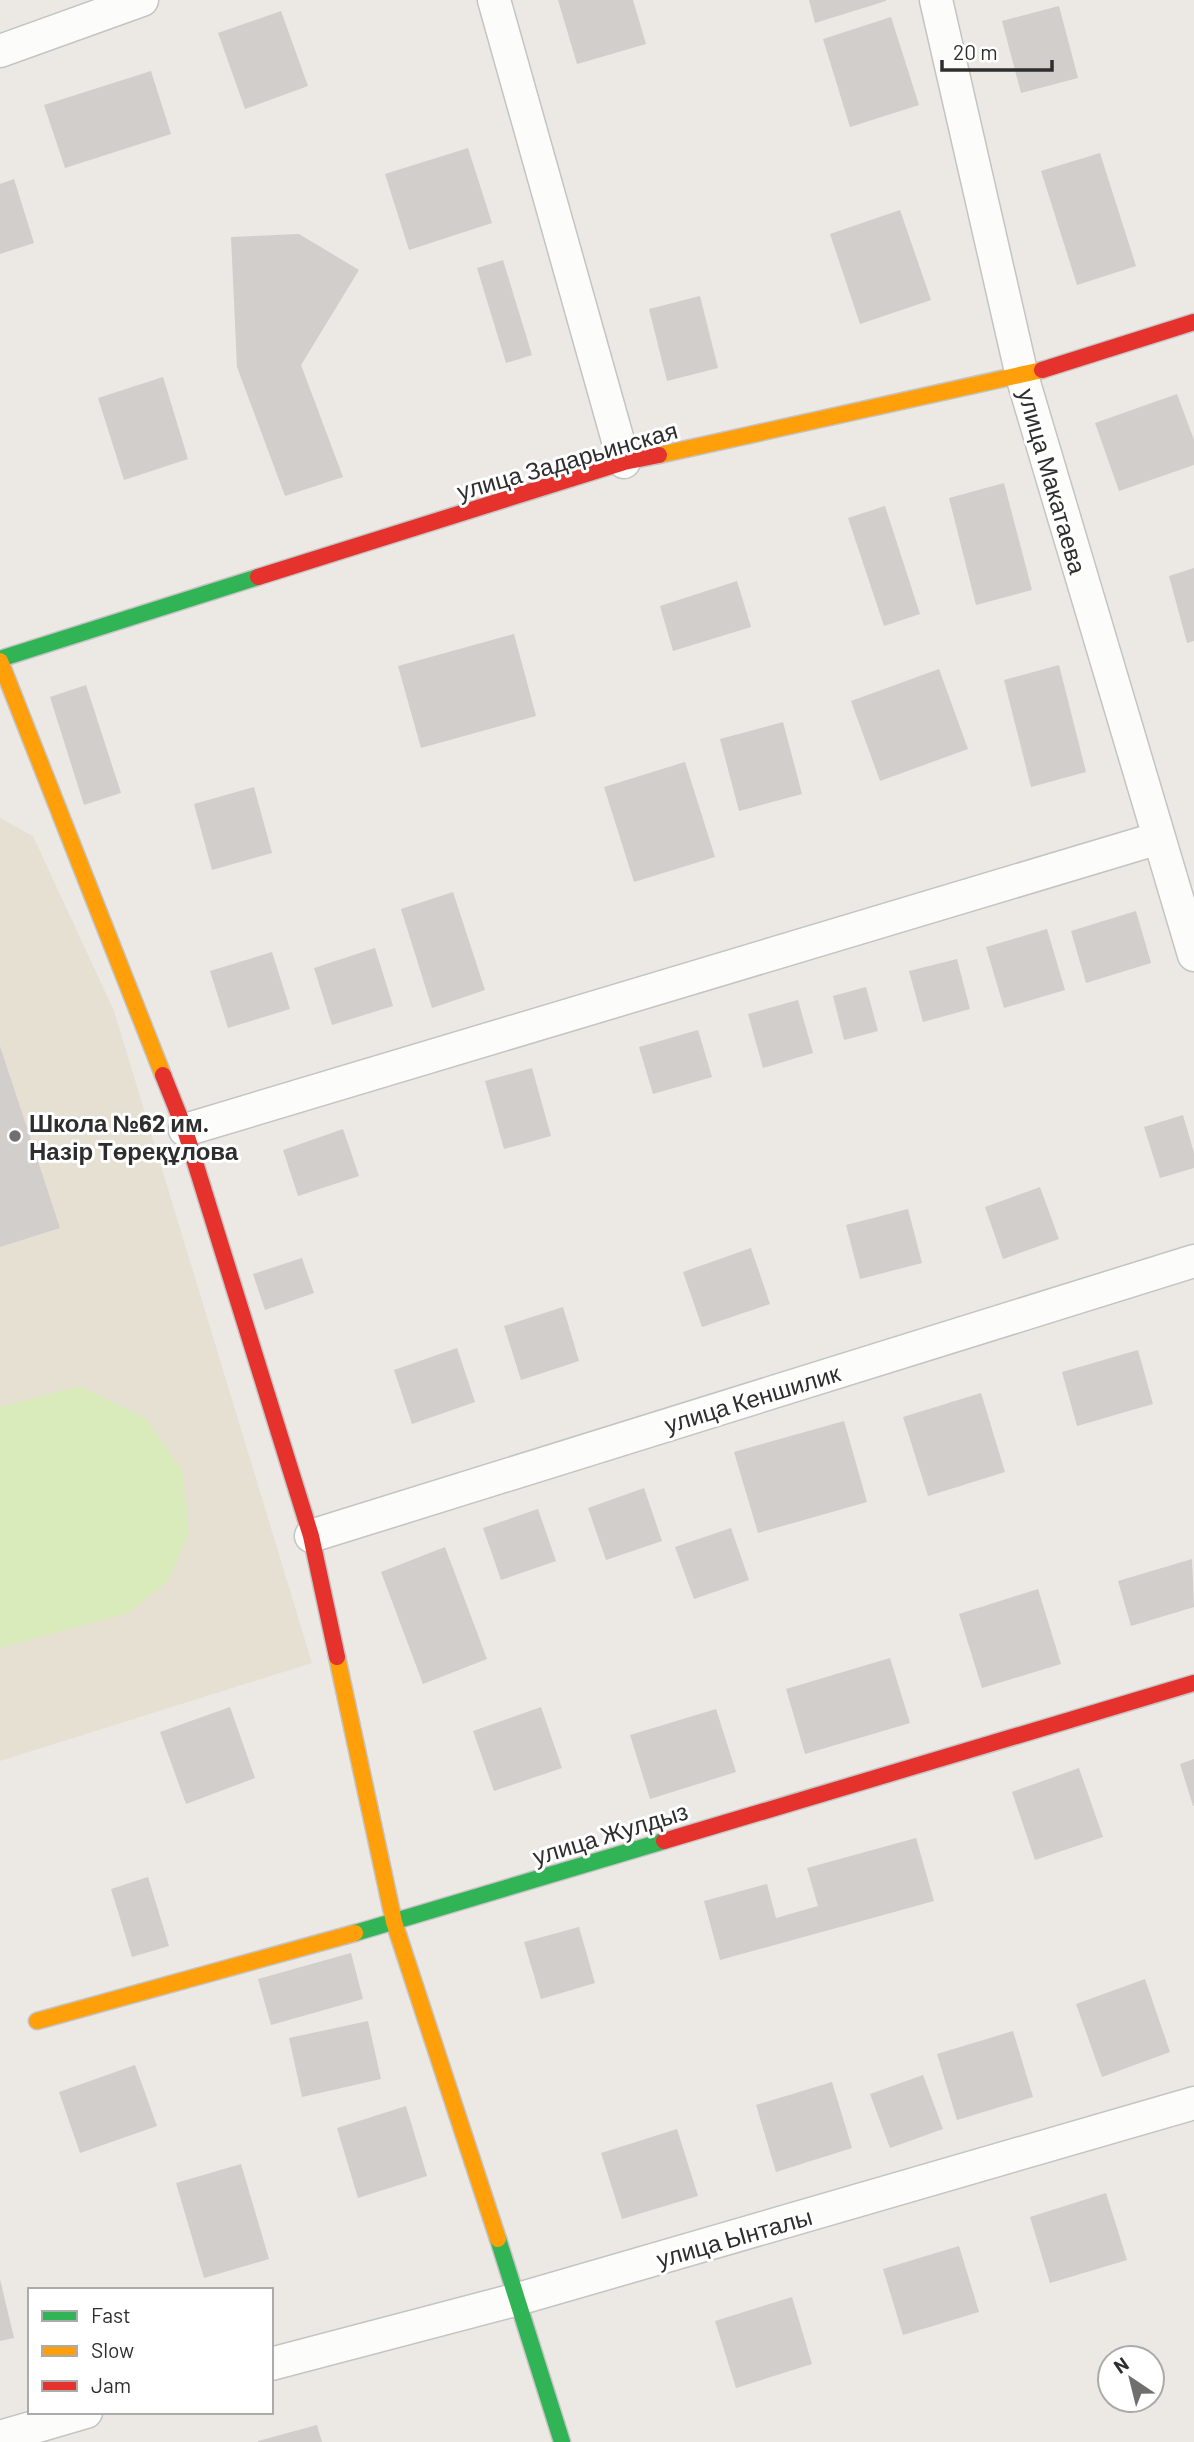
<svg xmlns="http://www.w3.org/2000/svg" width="1194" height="2442" font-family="Barlow,sans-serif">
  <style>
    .education { fill: #e6e0d3 }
    .pitch { fill: #d9eabb }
    .building { fill: #d1cecb }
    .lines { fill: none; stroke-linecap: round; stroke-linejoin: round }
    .street-casing { stroke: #c5c4c5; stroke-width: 35 }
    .fast-casing { stroke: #c5c4c5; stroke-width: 19 }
    .slow-casing { stroke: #c5c4c5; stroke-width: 19 }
    .jam-casing { stroke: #c5c4c5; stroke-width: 19 }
    .street { stroke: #fcfcfb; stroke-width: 32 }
    .fast { stroke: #30b455; stroke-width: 16 }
    .slow { stroke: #ff9f0a; stroke-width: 16 }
    .jam { stroke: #e5322d; stroke-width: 16 }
    .poi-dot { fill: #706f6e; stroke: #fff; stroke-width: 2.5 }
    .labels { text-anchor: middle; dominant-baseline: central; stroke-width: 6; stroke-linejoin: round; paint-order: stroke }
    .street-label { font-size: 24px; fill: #2e2e2e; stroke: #fff }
    .poi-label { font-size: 24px; font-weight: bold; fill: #2e2e2e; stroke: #fff; text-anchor: start }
  </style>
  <rect width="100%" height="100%" fill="#ece8e4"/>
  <path class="education" d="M 0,818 L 33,836 L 114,1011 L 312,1663 L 0,1761 Z"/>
  <path class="pitch" d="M 80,1386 L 145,1418 L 182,1470 L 189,1534 L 168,1581 L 128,1613 L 0,1648 L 0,1407 Z"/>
  <path class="building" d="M 558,0 L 633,0 L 646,44 L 577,64 Z
    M 809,0 L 886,0 L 886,1 L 815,23 Z
    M 1059,6 L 1078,78 L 1021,93 L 1002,21 Z
    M 281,11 L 308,86 L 245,109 L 218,33 Z
    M 891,17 L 919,105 L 850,127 L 823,39 Z
    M 151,71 L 171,134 L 65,168 L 44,105 Z
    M 468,148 L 492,223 L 409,250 L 385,174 Z
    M 1100,153 L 1136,266 L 1077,285 L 1041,171 Z
    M 14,179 L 34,243 L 0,254 L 0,184 Z
    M 900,210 L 931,300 L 860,324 L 830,234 Z
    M 299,234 L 359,270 L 301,365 L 343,477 L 285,496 L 237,367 L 231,237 Z
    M 503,260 L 532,355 L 506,363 L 477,268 Z
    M 700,296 L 718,368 L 667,381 L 649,309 Z
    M 163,377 L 188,459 L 124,480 L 98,398 Z
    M 1177,394 L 1194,440 L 1194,465 L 1119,491 L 1095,423 Z
    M 1004,483 L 1032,590 L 976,605 L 949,498 Z
    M 885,506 L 920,614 L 884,626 L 848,518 Z
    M 1194,568 L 1194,641 L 1187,643 L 1169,576 Z
    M 737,581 L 751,627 L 673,651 L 660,606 Z
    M 514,634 L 536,716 L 421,748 L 398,666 Z
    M 1059,665 L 1086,772 L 1031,787 L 1004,680 Z
    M 939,669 L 968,749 L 880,781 L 851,701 Z
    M 86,685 L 121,793 L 84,805 L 50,697 Z
    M 783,722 L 802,794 L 739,811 L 720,739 Z
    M 685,762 L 715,857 L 634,882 L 604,787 Z
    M 254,787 L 272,853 L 212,870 L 194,804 Z
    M 453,892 L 485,990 L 432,1008 L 401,909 Z
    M 1136,911 L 1151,963 L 1086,983 L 1071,931 Z
    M 1047,929 L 1065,990 L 1004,1008 L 986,947 Z
    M 375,948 L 393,1006 L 332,1025 L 314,968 Z
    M 272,952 L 290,1009 L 228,1028 L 210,971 Z
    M 957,959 L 970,1009 L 923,1022 L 909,971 Z
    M 866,987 L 878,1031 L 844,1040 L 833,996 Z
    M 798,1000 L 813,1053 L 763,1068 L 748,1014 Z
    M 698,1030 L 712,1077 L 653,1094 L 639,1047 Z
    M 0,1046 L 60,1228 L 0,1247 Z
    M 532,1068 L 551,1136 L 504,1149 L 485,1081 Z
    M 1183,1115 L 1194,1153 L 1194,1168 L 1160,1178 L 1144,1127 Z
    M 343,1129 L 359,1176 L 298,1196 L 283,1150 Z
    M 1040,1187 L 1059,1239 L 1003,1259 L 985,1207 Z
    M 908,1209 L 922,1263 L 860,1279 L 846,1225 Z
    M 751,1248 L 770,1304 L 702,1327 L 683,1272 Z
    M 302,1258 L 314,1293 L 265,1310 L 253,1274 Z
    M 563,1307 L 579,1361 L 521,1380 L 504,1326 Z
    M 457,1348 L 475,1402 L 412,1424 L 394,1370 Z
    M 1138,1350 L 1153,1404 L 1077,1426 L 1062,1372 Z
    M 981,1393 L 1005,1472 L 928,1496 L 903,1417 Z
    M 844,1421 L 867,1502 L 758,1533 L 734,1452 Z
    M 644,1488 L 662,1541 L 606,1560 L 588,1508 Z
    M 538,1509 L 556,1561 L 501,1580 L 483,1528 Z
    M 731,1528 L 749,1580 L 694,1599 L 675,1547 Z
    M 445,1547 L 487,1659 L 423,1684 L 381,1572 Z
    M 1192,1559 L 1194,1607 L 1131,1626 L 1118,1581 Z
    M 1038,1589 L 1061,1664 L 982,1688 L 959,1614 Z
    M 890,1658 L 910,1723 L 805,1754 L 786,1689 Z
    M 230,1707 L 255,1778 L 186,1804 L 160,1732 Z
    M 541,1707 L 562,1768 L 494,1791 L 473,1731 Z
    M 716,1709 L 736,1772 L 650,1799 L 630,1735 Z
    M 1194,1759 L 1194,1806 L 1193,1806 L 1180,1764 Z
    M 1079,1768 L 1103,1837 L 1035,1860 L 1012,1792 Z
    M 916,1838 L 934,1901 L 720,1960 L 704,1901 L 767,1884 L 776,1918 L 818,1906 L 807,1868 Z
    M 148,1877 L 169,1946 L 132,1957 L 111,1889 Z
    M 579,1927 L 595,1983 L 541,1999 L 524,1942 Z
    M 351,1953 L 363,1999 L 271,2025 L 258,1979 Z
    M 1145,1979 L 1170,2052 L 1102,2077 L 1076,2004 Z
    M 368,2021 L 381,2079 L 302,2097 L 289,2038 Z
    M 1013,2031 L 1033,2097 L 957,2120 L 937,2054 Z
    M 135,2065 L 157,2126 L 80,2153 L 59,2092 Z
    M 923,2075 L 943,2129 L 890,2148 L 870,2094 Z
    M 832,2082 L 852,2148 L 776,2172 L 756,2105 Z
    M 406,2106 L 427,2176 L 358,2198 L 337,2128 Z
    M 677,2129 L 698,2196 L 622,2219 L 601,2153 Z
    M 241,2164 L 269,2259 L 204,2278 L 176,2183 Z
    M 1106,2193 L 1127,2260 L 1050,2283 L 1030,2217 Z
    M 959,2246 L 979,2312 L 903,2335 L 883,2269 Z
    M 0,2279 L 14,2338 L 0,2341 Z
    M 792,2297 L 812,2364 L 736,2388 L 715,2321 Z
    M 317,2425 L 322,2442 L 258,2442 L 258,2441 Z"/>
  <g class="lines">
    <defs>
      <path id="street" d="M 494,0 L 624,462
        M 936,0 L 1022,376 L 1194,955
        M 0,51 L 142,0
        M 185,1130 L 1159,838
        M 311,1536 L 1194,1261
        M 271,2364 L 518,2299 L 1194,2103
        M 0,2437 L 86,2412"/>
      <path id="fast" d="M 0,659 L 258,577
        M 355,1933 L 664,1841
        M 498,2239 L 562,2442"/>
      <path id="slow" d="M 659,455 L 1042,370
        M 0,661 L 163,1075
        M 337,1657 L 394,1922 L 498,2239
        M 37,2021 L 355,1933"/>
      <path id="jam" d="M 1042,370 L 1194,322
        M 258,577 L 624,462 L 659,455
        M 163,1075 L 185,1130 L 311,1536 L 337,1657
        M 664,1841 L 1194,1683"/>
    </defs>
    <use href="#street" class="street-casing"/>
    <use href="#fast" class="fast-casing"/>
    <use href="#slow" class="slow-casing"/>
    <use href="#jam" class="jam-casing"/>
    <use href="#street" class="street"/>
    <use href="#fast" class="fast"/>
    <use href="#slow" class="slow"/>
    <use href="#jam" class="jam"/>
  </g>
  <circle class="poi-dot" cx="15" cy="1136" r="7"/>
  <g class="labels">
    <g class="street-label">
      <text transform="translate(567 460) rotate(-16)">улица Задарьинская</text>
      <text transform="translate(1053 481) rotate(74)">улица Макатаева</text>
      <text transform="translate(752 1398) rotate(-17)">улица Кеншилик</text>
      <text transform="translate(610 1833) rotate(-17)">улица Жулдыз</text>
      <text transform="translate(734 2237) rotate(-16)">улица Ынталы</text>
    </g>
    <g class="poi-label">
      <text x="29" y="1122">Школа №62 им.<tspan x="29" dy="28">Назір Төреқұлова</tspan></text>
    </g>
  </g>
  <rect x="28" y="2288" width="245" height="126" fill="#ffffff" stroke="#ababab" stroke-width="2"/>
  <rect x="42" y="2311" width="35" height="10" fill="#30b455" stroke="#ababab" stroke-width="2"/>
  <text x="91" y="2323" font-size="21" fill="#2e2e2e">Fast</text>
  <rect x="42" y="2346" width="35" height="10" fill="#ff9f0a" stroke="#ababab" stroke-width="2"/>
  <text x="91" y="2358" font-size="21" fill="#2e2e2e">Slow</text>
  <rect x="42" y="2381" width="35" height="10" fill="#e5322d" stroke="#ababab" stroke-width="2"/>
  <text x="91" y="2393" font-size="21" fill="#2e2e2e">Jam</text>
  <g transform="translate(1131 2379) rotate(325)"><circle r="33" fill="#ffffff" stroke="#ababab" stroke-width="2"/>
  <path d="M0-5L12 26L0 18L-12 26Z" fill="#706f6e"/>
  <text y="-10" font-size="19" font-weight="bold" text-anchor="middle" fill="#2e2e2e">N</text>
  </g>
  <path d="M942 60v10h110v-10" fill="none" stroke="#2e2e2e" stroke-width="3.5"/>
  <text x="953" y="60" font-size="21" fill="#2e2e2e" stroke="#ffffff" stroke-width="5" paint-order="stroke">20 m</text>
</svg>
